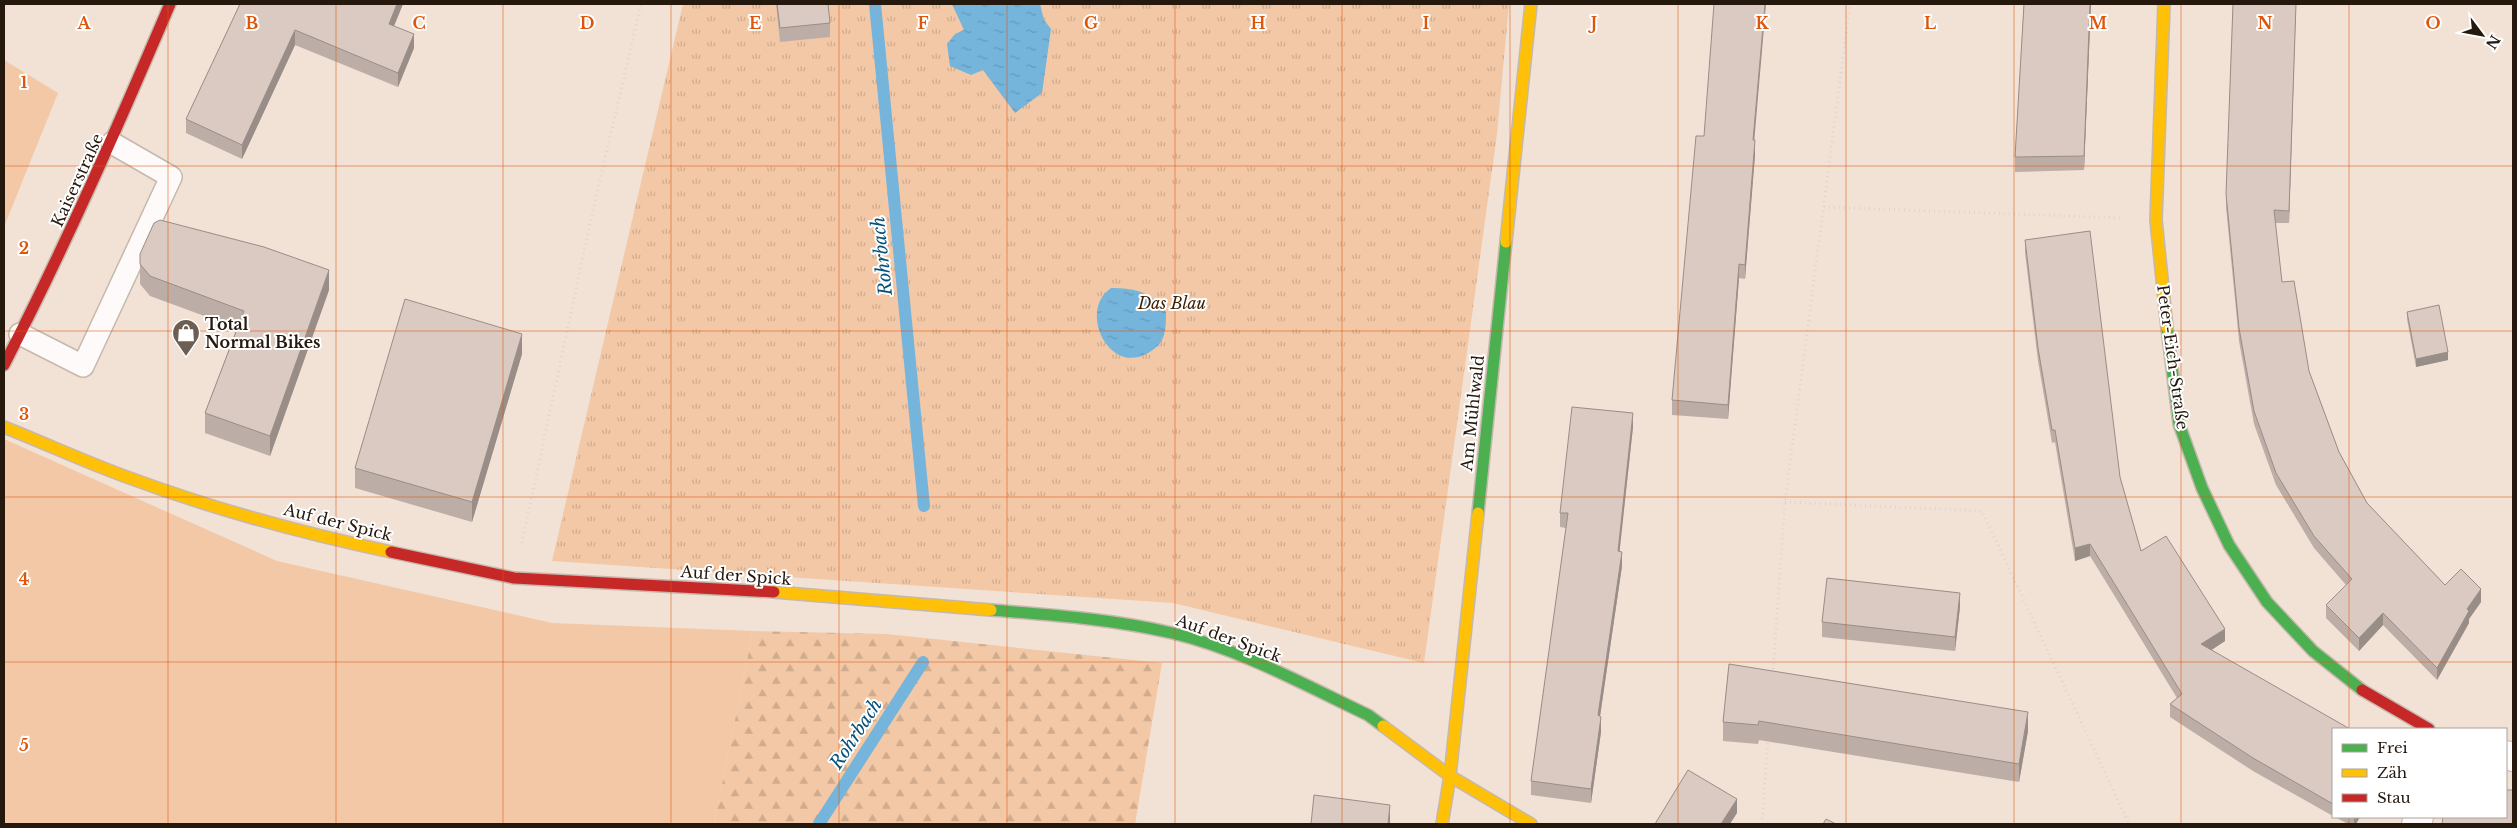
<svg xmlns="http://www.w3.org/2000/svg" width="2517" height="828" font-family="'Libre Baskerville',serif">
  <style>
    .green { fill: #f3c8a6 }
    .forest { fill: url(#forest-firs) }
    .park { fill: url(#park-tufts) }
    .water { fill: url(#water-ripples) }
    .lines { fill: none; stroke-linecap: round; stroke-linejoin: round }
    .stream { stroke: #75b4db; stroke-width: 12 }
    .lane-casing { stroke: #c6b8ad; stroke-width: 24 }
    .street-casing { stroke: #c6b8ad; stroke-width: 30 }
    .fast-casing { stroke: #c6b8ad; stroke-width: 14 }
    .slow-casing { stroke: #c6b8ad; stroke-width: 14 }
    .jam-casing { stroke: #c6b8ad; stroke-width: 14 }
    .path { stroke: #dbd6d2; stroke-width: 3; stroke-dasharray: 1 4; stroke-linecap: butt }
    .lane { stroke: #fdfaf9; stroke-width: 21 }
    .street { stroke: #fdfaf9; stroke-width: 28 }
    .fast { stroke: #4caf50; stroke-width: 11 }
    .slow { stroke: #ffc107; stroke-width: 11 }
    .jam { stroke: #c62828; stroke-width: 11 }
    .wall { fill: #bcaea7 }
    .shaded-wall { fill: #998d88 }
    .building { fill: #dbcac2; stroke: #998d88 }
    .grid { fill: none; stroke: #de560c; stroke-width: 1; stroke-opacity: 0.55 }
    .labels { text-anchor: middle; dominant-baseline: central; stroke-width: 4; stroke-linejoin: round; paint-order: stroke }
    .street-label { font-size: 16px; fill: #25180d; stroke: #fff }
    .park-label { font-size: 16px; font-style: italic; fill: #402103; stroke: #fff }
    .poi-label { font-size: 16px; font-weight: bold; fill: #25180d; stroke: #fff; text-anchor: start }
    .water-label { font-size: 18px; font-style: italic; fill: #04527b; stroke: #fff }
    .grid-label { font-size: 16px; text-anchor: middle; font-weight: bold; fill: #de560c; stroke: #fff; stroke-width: 4; stroke-linejoin: round; paint-order: stroke }
  </style>
  <defs>
    <pattern id="forest-firs" width="22" height="20" patternUnits="userSpaceOnUse" patternTransform="scale(1.25)"><rect width="22" height="20" fill="#f3c8a6"/><path d="M5 1l3.5 6h-7zM16 11l3.5 6h-7z" fill="#d0ab8e"/></pattern>
    <pattern id="park-tufts" width="24" height="20" patternUnits="userSpaceOnUse" patternTransform="scale(1.25)"><rect width="24" height="20" fill="#f3c8a6"/><path d="M3 7l-1-3M5 7V3M7 7l1-3M15 17l-1-3M17 17v-4M19 17l1-3" fill="none" stroke="#d0ab8e"/></pattern>
    <pattern id="water-ripples" width="26" height="14" patternUnits="userSpaceOnUse" patternTransform="scale(1.25)"><rect width="26" height="14" fill="#75b4db"/><path d="M2 4q2-2 4 0t4 0M15 11q2-2 4 0t4 0" fill="none" stroke="#659abb"/></pattern>
  </defs>
  <rect width="100%" height="100%" fill="#f2e1d5"/>
  <path class="green" d="M 4,60 L 58,93 L 4,227 Z
    M 4,439 L 277,561 L 552,623 L 753,631 L 714,824 L 4,824 Z"/>
  <path class="forest" d="M 753,631 L 886,634 L 1162,663 L 1135,824 L 714,824 Z"/>
  <path class="park" d="M 683,4 L 1509,4 L 1497,134 L 1424,663 L 1173,603 L 552,561 Z"/>
  <path class="water" d="M 952,4 L 1040,4 L 1044,20 L 1051,29 L 1042,93 L 1015,113 L 983,70 L 971,75 L 950,66 L 947,44 L 955,34 L 964,30 Z
    M 1111,288 C 1134,288 1152,292 1166,312 C 1166,319 1166,328 1164,335 C 1161,345 1154,350 1146,354 C 1108,374 1078,310 1111,288 Z"/>
  <g class="lines">
    <path class="stream" d="M 875,4 L 924,506
      M 819,824 L 923,662"/>
    <defs>
      <path id="lane" d="M 20,334 L 83,366 L 171,177 L 112,143"/>
      <path id="street" d="M 2506,755 L 2513,757
        M 2416,824 L 2419,817"/>
      <path id="fast" d="M 2167,328 L 2179,424 L 2202,488 L 2229,545 L 2267,602 L 2313,651 L 2362,690
        M 1478,513 L 1506,242
        M 991,610 C 1052,615 1112,619 1172,633 C 1240,649 1305,685 1368,715 L 1383,726"/>
      <path id="slow" d="M 2164,4 L 2156,220 L 2167,328
        M 1506,242 L 1531,4
        M 4,427 C 44,443 83,461 124,476 C 210,508 301,533 391,552
        M 774,592 L 991,610
        M 1383,726 L 1450,776 L 1531,824
        M 1442,824 L 1450,776 L 1478,513"/>
      <path id="jam" d="M 4,365 C 65,247 118,126 170,4
        M 391,552 L 514,578 L 774,592
        M 2362,690 L 2429,729"/>
    </defs>
    <use href="#lane" class="lane-casing"/>
    <use href="#street" class="street-casing"/>
    <use href="#fast" class="fast-casing"/>
    <use href="#slow" class="slow-casing"/>
    <use href="#jam" class="jam-casing"/>
    <path class="path" d="M 1824,207 L 2121,218
      M 1785,502 L 1982,511 L 2129,824
      M 522,543 L 592,214 L 641,4
      M 1773,674 L 1785,502 L 1850,4
      M 1762,824 L 1768,738"/>
    <use href="#lane" class="lane"/>
    <use href="#street" class="street"/>
    <use href="#fast" class="fast"/>
    <use href="#slow" class="slow"/>
    <use href="#jam" class="jam"/>
  </g>
  <path class="wall" d="M 240,4 L 403,4 L 394,26 L 414,48 L 398,87 L 295,45 L 242,159 L 186,133 L 186,119 Z
    M 776,4 L 828,4 L 830,23 L 830,37 L 780,42 Z
    M 2024,4 L 2091,4 L 2084,170 L 2015,172 L 2015,157 Z
    M 2233,4 L 2296,4 L 2289,223 L 2275,223 L 2282,282 L 2309,371 L 2339,452 L 2367,503 L 2445,585 L 2481,602 L 2469,619 L 2469,623 L 2437,680 L 2383,625 L 2359,651 L 2326,618 L 2326,605 L 2346,585 L 2314,548 L 2276,485 L 2254,424 L 2239,341 L 2226,207 Z
    M 1704,136 L 1754,140 L 1755,155 L 1745,279 L 1739,278 L 1728,419 L 1672,415 L 1672,400 Z
    M 2025,240 L 2120,477 L 2141,551 L 2225,641 L 2211,650 L 2333,729 L 2333,816 L 2253,771 L 2170,717 L 2170,704 L 2177,698 L 2122,608 L 2090,556 L 2075,561 L 2055,442 L 2052,443 L 2038,361 L 2025,253 Z
    M 140,254 L 329,290 L 270,456 L 205,433 L 205,413 L 237,328 L 150,296 L 140,284 Z
    M 2407,312 L 2448,360 L 2416,367 L 2407,319 Z
    M 522,354 L 472,522 L 355,488 L 355,468 Z
    M 1633,427 L 1619,552 L 1622,566 L 1600,716 L 1601,732 L 1591,803 L 1531,795 L 1531,781 L 1566,528 L 1560,527 L 1560,513 Z
    M 1960,607 L 1955,651 L 1822,637 L 1822,622 Z
    M 1729,664 L 2028,731 L 2019,782 L 1759,740 L 1758,744 L 1723,741 L 1723,722 Z
    M 2335,817 L 2360,817 L 2356,824 L 2348,824 Z"/>
  <path class="shaded-wall" d="M 397,4 L 403,4 L 389,38 L 389,24 Z
    M 1765,4 L 1766,4 L 1753,155 L 1753,140 Z
    M 2090,4 L 2091,4 L 2084,170 L 2084,156 Z
    M 2296,4 L 2289,223 L 2289,211 Z
    M 295,30 L 295,45 L 242,159 L 242,145 Z
    M 414,34 L 414,48 L 398,87 L 398,73 Z
    M 1755,140 L 1755,155 L 1745,279 L 1745,265 Z
    M 1739,264 L 1739,278 L 1728,419 L 1728,405 Z
    M 329,270 L 329,290 L 270,456 L 270,436 Z
    M 522,334 L 522,354 L 472,522 L 472,502 Z
    M 2448,352 L 2448,360 L 2416,367 L 2416,359 Z
    M 1633,413 L 1633,427 L 1618,566 L 1618,551 Z
    M 2090,544 L 2090,556 L 2075,561 L 2075,548 Z
    M 1622,552 L 1622,566 L 1598,730 L 1598,715 Z
    M 2481,589 L 2481,602 L 2469,619 L 2469,623 L 2437,680 L 2437,668 L 2467,609 Z
    M 1960,593 L 1960,607 L 1955,651 L 1955,637 Z
    M 2383,613 L 2383,625 L 2359,651 L 2359,638 Z
    M 2225,629 L 2225,641 L 2201,657 L 2201,644 Z
    M 2028,712 L 2028,731 L 2019,782 L 2019,764 Z
    M 1601,717 L 1601,732 L 1591,803 L 1591,789 Z
    M 1737,799 L 1737,813 L 1730,824 L 1721,824 Z
    M 1390,805 L 1390,824 L 1388,824 Z
    M 2354,817 L 2360,817 L 2356,824 L 2354,824 Z"/>
  <path class="building" d="M 240,4 L 397,4 L 389,24 L 414,34 L 398,73 L 295,30 L 242,145 L 186,119 Z
    M 777,4 L 828,4 L 830,23 L 780,28 Z
    M 1714,4 L 1765,4 L 1753,140 L 1755,140 L 1745,265 L 1739,264 L 1728,405 L 1672,400 L 1696,136 L 1704,136 Z
    M 2024,4 L 2090,4 L 2084,156 L 2015,157 Z
    M 2233,4 L 2296,4 L 2289,211 L 2274,210 L 2282,282 L 2294,281 L 2309,371 L 2339,452 L 2367,503 L 2445,585 L 2461,569 L 2481,589 L 2467,609 L 2469,611 L 2437,668 L 2383,613 L 2359,638 L 2326,605 L 2352,579 L 2314,536 L 2276,473 L 2254,411 L 2239,328 L 2226,194 Z
    M 160,220 L 264,247 L 329,270 L 270,436 L 205,413 L 244,311 L 150,276 L 140,264 L 140,254 L 154,223 Z
    M 2090,231 L 2120,477 L 2141,551 L 2166,536 L 2225,629 L 2201,644 L 2350,729 L 2333,729 L 2333,804 L 2253,758 L 2170,704 L 2182,694 L 2122,596 L 2090,544 L 2075,548 L 2055,430 L 2052,430 L 2038,348 L 2025,240 Z
    M 405,299 L 522,334 L 472,502 L 355,468 Z
    M 2439,305 L 2448,352 L 2416,359 L 2407,312 Z
    M 1572,407 L 1633,413 L 1618,551 L 1622,552 L 1598,715 L 1601,717 L 1591,789 L 1531,781 L 1568,513 L 1560,513 Z
    M 1827,578 L 1960,593 L 1955,637 L 1822,622 Z
    M 1729,664 L 2028,712 L 2019,764 L 1759,721 L 1758,725 L 1723,722 Z
    M 1688,770 L 1737,799 L 1721,824 L 1655,824 Z
    M 2506,790 L 2513,790 L 2513,824 L 2442,824 L 2443,817 L 2506,817 Z
    M 1314,795 L 1390,805 L 1388,824 L 1311,824 Z
    M 1826,819 L 1836,824 L 1823,824 Z"/>
  <path class="grid" d="M 168,4 L 168,824M 336,4 L 336,824M 503,4 L 503,824M 671,4 L 671,824M 839,4 L 839,824M 1007,4 L 1007,824M 1175,4 L 1175,824M 1342,4 L 1342,824M 1510,4 L 1510,824M 1678,4 L 1678,824M 1846,4 L 1846,824M 2014,4 L 2014,824M 2181,4 L 2181,824M 2349,4 L 2349,729M 4,166 L 2513,166M 4,331 L 2513,331M 4,497 L 2513,497M 4,662 L 2513,662M 2349,817 L 2349,824"/>
  <defs>
    <symbol id="shop-pin" viewBox="-11 -11 22 30"><path d="M0 17L-7.5 6A9.5 9.5 0 1 1 7.5 6Z" fill="#6d5e53" stroke="#fff"/><path d="M-5-2.5h2.3a2.7 3.5 0 0 1 5.4 0H5L5.5 6h-11ZM-1.5-2.5h3a1.5 2.3 0 0 0-3 0Z" fill="#fff"/></symbol>
  </defs>
  <g fill-rule="evenodd">
    <use href="#shop-pin" x="170" y="317" width="32" height="43"/>
  </g>
  <g class="labels">
    <g class="street-label">
      <text transform="translate(77 180) rotate(-65)">Kaiserstraße</text>
      <text transform="translate(2173 357) rotate(82)">Peter-Eich-Straße</text>
      <text transform="translate(1472 413) rotate(-84)">Am Mühlwald</text>
      <text transform="translate(338 522) rotate(14)">Auf der Spick</text>
      <text transform="translate(736 575) rotate(4)">Auf der Spick</text>
      <text transform="translate(1229 638) rotate(20)">Auf der Spick</text>
    </g>
    <g class="park-label">
      <text x="1172" y="303">Das Blau</text>
    </g>
    <g class="poi-label">
      <text x="205" y="324">Total<tspan x="205" dy="18">Normal Bikes</tspan></text>
    </g>
    <g class="water-label">
      <text transform="translate(882 256) rotate(-96)">Rohrbach</text>
      <text transform="translate(856 734) rotate(-57)">Rohrbach</text>
    </g>
  </g>
  <g class="grid-label">
    <text x="84" y="29">A</text>
    <text x="252" y="29">B</text>
    <text x="419" y="29">C</text>
    <text x="587" y="29">D</text>
    <text x="755" y="29">E</text>
    <text x="923" y="29">F</text>
    <text x="1091" y="29">G</text>
    <text x="1258" y="29">H</text>
    <text x="1426" y="29">I</text>
    <text x="1594" y="29">J</text>
    <text x="1762" y="29">K</text>
    <text x="1930" y="29">L</text>
    <text x="2098" y="29">M</text>
    <text x="2265" y="29">N</text>
    <text x="2433" y="29">O</text>
    <text x="24" y="88">1</text>
    <text x="24" y="254">2</text>
    <text x="24" y="420">3</text>
    <text x="24" y="585">4</text>
    <text x="24" y="751">5</text>
  </g>
  <rect width="2517" height="828" fill="none" stroke="#25180d" stroke-width="10"/>
  <rect x="2332" y="728" width="175" height="90" fill="#ffffff" stroke="#a8a39e"/>
  <rect x="2342" y="744" width="25" height="8" fill="#4caf50" stroke="#a8a39e"/>
  <text x="2377" y="753" font-size="15" fill="#25180d">Frei</text>
  <rect x="2342" y="769" width="25" height="8" fill="#ffc107" stroke="#a8a39e"/>
  <text x="2377" y="778" font-size="15" fill="#25180d">Zäh</text>
  <rect x="2342" y="794" width="25" height="8" fill="#c62828" stroke="#a8a39e"/>
  <text x="2377" y="803" font-size="15" fill="#25180d">Stau</text>
  <g transform="translate(2482 35) rotate(122)" stroke="#ffffff" stroke-width="4" paint-order="stroke">
  <path d="M0-4L9 19L0 12L-9 19Z" fill="#25180d"/>
  <text y="-8" font-size="14" font-weight="bold" text-anchor="middle" fill="#25180d">N</text>
  </g>
</svg>
